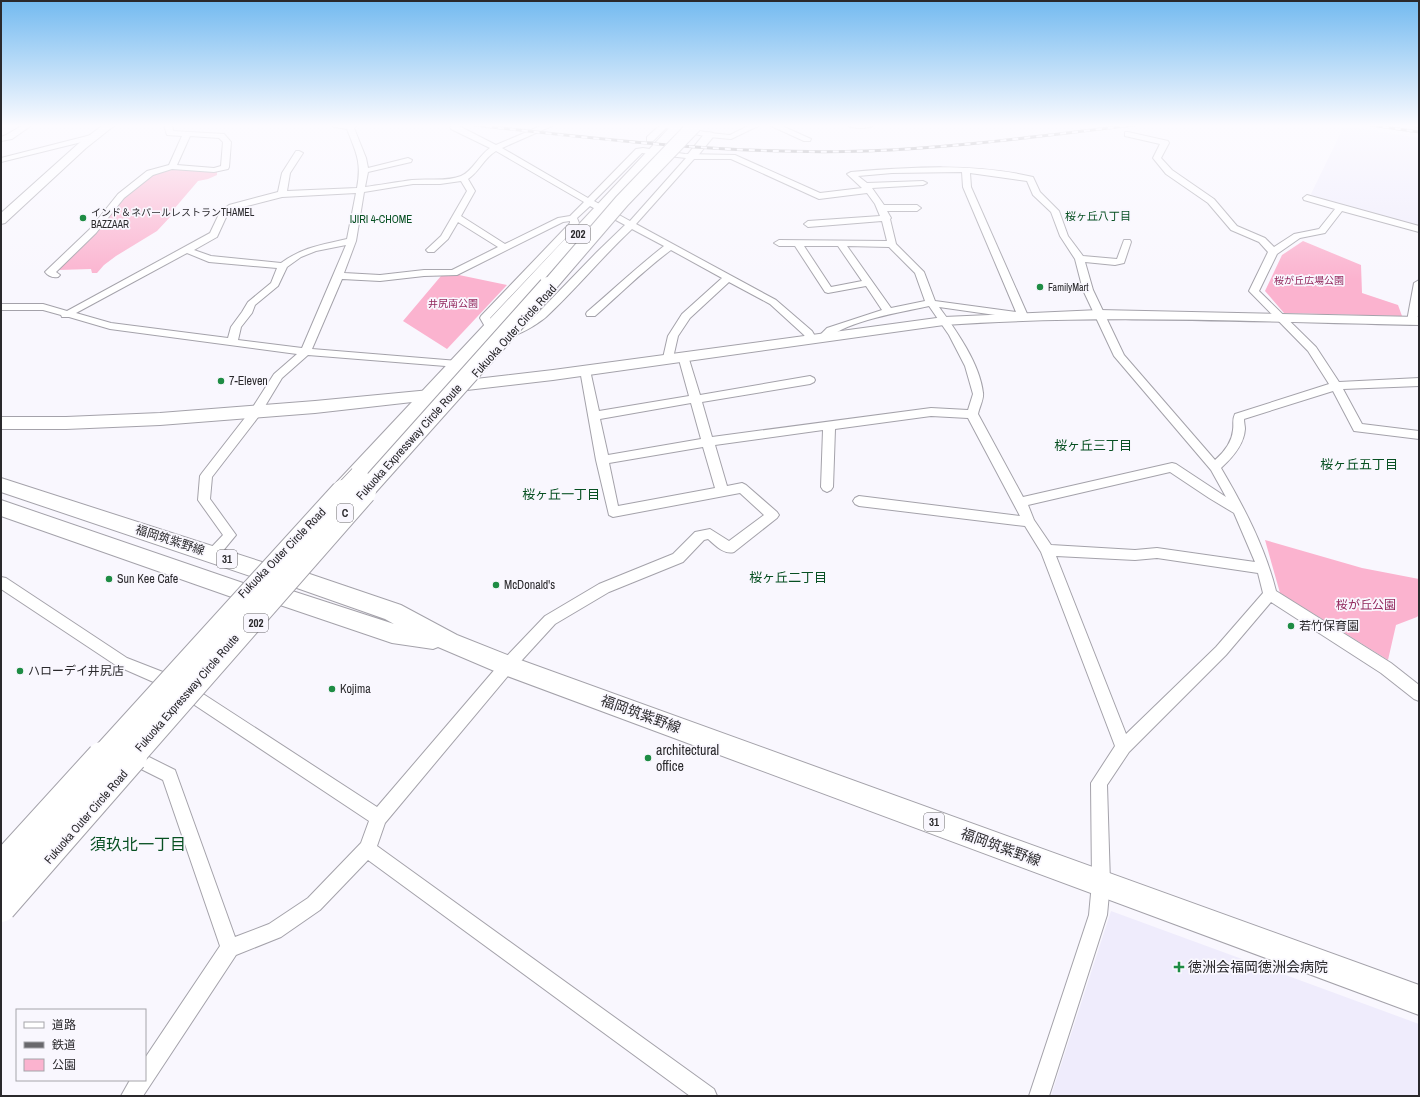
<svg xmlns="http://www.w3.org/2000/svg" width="1420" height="1097" font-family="'Archivo Narrow','Noto Sans JP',sans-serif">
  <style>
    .built { fill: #efecfc }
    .green { fill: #fbb3cf }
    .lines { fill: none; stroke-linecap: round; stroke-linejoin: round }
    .street-casing { stroke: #a4a2aa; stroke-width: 2 }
    .secondary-casing { stroke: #a4a2aa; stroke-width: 2 }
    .primary-casing { stroke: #a4a2aa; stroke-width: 2 }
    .highway-casing { stroke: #a4a2aa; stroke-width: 2 }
    .street { fill: #fff; fill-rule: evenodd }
    .secondary { fill: #fff; fill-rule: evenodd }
    .primary { fill: #fff; fill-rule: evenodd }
    .highway { fill: #fff; fill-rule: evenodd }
    .rail-casing { stroke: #69686c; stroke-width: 3 }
    .rail { stroke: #f9f7fe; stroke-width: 2; stroke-dasharray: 6; stroke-linecap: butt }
    .highway-bridge-far3-casing { stroke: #a4a2aa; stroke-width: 16; stroke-linecap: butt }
    .highway-bridge-far2-casing { stroke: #a4a2aa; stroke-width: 20; stroke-linecap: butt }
    .highway-bridge-far1-casing { stroke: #a4a2aa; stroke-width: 26; stroke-linecap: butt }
    .highway-bridge-casing { stroke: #a4a2aa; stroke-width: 32; stroke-linecap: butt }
    .highway-bridge-far3 { stroke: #fff; stroke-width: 14 }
    .highway-bridge-far2 { stroke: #fff; stroke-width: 18 }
    .highway-bridge-far1 { stroke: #fff; stroke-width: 24 }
    .highway-bridge { stroke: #fff; stroke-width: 30 }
    .poi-dot { fill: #1e8c44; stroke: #f9f7fe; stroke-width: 1.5 }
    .labels { text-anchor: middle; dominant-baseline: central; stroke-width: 3.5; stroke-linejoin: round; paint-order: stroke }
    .far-poi-label { font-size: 10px; fill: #2a292c; stroke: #f9f7fe; text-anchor: start }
    .far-park-label { font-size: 10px; fill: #91255b; stroke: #f9f7fe }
    .far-neighbourhood-label { font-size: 11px; fill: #075022; stroke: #f9f7fe }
    .shield { fill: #f9f7fe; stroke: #68676b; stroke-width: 1 }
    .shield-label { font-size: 11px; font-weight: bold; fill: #2a292c }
    .street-label { font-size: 12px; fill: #2a292c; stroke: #f9f7fe }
    .poi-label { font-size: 12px; fill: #2a292c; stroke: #f9f7fe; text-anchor: start }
    .park-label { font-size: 12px; fill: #91255b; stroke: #f9f7fe }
    .neighbourhood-label { font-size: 13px; fill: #075022; stroke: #f9f7fe }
    .near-street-label { font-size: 14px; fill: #2a292c; stroke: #f9f7fe }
    .near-poi-label { font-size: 14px; fill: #2a292c; stroke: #f9f7fe; text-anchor: start }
    .near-neighbourhood-label { font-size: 16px; fill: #075022; stroke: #f9f7fe }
  </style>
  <rect width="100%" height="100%" fill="#f9f7fe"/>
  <path class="built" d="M 1344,126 L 1419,138 L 1419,226 L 1310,196 Z
    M 1111,911 L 1419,1024 L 1419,1096 L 1051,1096 Z"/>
  <path class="green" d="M 172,169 L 217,172 L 217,175 L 208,179 L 198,181 L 174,209 L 171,216 L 157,231 L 116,256 L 104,265 L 97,273 L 92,273 L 91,269 L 58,270 L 130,191 L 154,174 Z
    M 1303,241 L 1361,265 L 1362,293 L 1398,305 L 1402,316 L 1284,313 L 1265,291 L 1282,255 Z
    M 459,275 L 507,285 L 447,349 L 403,321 L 441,276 Z
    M 1265,540 L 1362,568 L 1419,579 L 1419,615 L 1417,617 L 1396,625 L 1388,660 L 1280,593 Z"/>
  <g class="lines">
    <defs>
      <path id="street" d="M 23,125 L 32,125 L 12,139 L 1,141 L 1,137 L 6,135 Z
        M 164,125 L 172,125 L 173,131 L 224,134 L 231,142 L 229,167 L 228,169 L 214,172 L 172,169 L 153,175 L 124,198 L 96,233 L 56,272 L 60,275 L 58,277 C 53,278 48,276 45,272 L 47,270 L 90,229 L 118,194 L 147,171 L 169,165 L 182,136 L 167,135 ZM 190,136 L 219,138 L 223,142 L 221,166 L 214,168 L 177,165 Z
        M 331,125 L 357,125 L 354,128 L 366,158 L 368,168 L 408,158 L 412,160 L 411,162 L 368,172 L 365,187 C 381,185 396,182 412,180 C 428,178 446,182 461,176 C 473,171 479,155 490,148 L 451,129 L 450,127 L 453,125 L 457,125 L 496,145 L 543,125 L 554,125 L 502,148 L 588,198 L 636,149 L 643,148 L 685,154 L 735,155 L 820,193 L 862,188 L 847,174 L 851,172 C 910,167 975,163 1033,177 L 1040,192 L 1059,211 L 1068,236 L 1083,256 L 1117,259 L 1124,240 L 1130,240 L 1131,242 L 1124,263 L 1115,265 L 1085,262 L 1093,290 L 1124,355 L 1215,460 C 1224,452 1232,442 1233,430 C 1234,424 1232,420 1235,414 L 1329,384 L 1308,351 L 1249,291 L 1268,252 L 1259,242 L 1231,230 L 1208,203 L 1166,174 L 1153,158 L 1160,144 L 1125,136 L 1125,132 L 1128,132 L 1168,141 L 1169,143 L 1161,158 L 1172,170 L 1214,199 L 1237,226 L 1265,238 L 1274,247 L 1294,234 L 1319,229 L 1335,209 L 1304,200 L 1303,198 L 1307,195 L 1419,226 L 1419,232 L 1342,211 L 1325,233 L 1300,238 L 1277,254 L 1259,291 L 1316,347 L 1339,382 L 1419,378 L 1419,386 L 1343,389 L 1362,424 L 1419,431 L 1419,439 L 1354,431 L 1333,391 L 1244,419 C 1244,423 1245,426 1245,429 C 1244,445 1232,458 1221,468 C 1244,507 1265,547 1276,591 L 1391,663 L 1419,685 L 1419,701 L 1414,699 L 1381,673 L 1271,602 L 1226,655 L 1129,752 L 1107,785 L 1110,883 L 1107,915 L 1049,1096 L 1029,1096 L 1089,915 L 1092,883 L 1091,783 L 1115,746 L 1041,552 L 1025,526 L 859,506 L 855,504 L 853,501 L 855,498 L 859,496 L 1020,516 L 968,418 L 931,416 L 835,429 L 833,487 L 831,490 L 827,492 L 823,490 L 821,487 L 823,430 L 715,445 L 727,486 L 742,483 L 746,485 L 777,512 L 779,515 L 777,518 L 734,552 C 724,555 715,545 708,539 L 704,540 L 683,562 L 609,592 L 555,624 L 512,671 L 385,823 L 377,846 L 714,1089 L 717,1096 L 690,1096 L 368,860 L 320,910 L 281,937 L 236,955 L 143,1096 L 121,1096 L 130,1080 L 145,1080 L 145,1058 L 220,946 L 163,780 L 131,764 L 129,759 L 131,754 L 137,751 L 175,770 L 235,937 L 269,924 L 308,898 L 361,843 L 369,821 L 187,700 L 158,684 L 117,666 L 1,589 L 1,577 L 6,578 L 127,658 L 168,674 L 197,690 L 377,807 L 502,661 L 545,616 L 599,584 L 673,554 L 695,532 L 710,529 L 729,541 L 764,515 L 740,493 L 613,517 L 609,515 L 596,460 L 580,370 L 581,368 L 589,368 L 590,370 L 599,411 L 689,396 L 678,356 L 683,353 L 688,356 L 700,395 L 810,376 L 814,378 L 815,380 L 814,382 L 810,384 L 702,402 L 712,437 L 931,408 L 968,410 L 973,394 L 965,366 L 949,335 L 929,306 C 901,312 847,321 827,339 L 819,339 L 818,337 L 827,328 L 882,310 L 866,286 L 828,293 L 825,292 L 795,246 L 779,246 L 774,243 L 779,240 L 887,241 L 882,221 L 808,227 L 804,224 L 808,221 L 880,216 L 875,204 L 867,193 L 819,199 L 731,159 L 694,159 L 636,224 L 776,300 L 812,331 L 816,338 L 815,340 L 807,340 L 804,335 L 770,304 L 729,282 L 690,318 L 678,336 L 673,358 L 672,360 L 664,360 L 663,358 L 668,336 L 682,314 L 722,278 L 671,250 C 644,270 620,294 595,316 L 587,316 L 586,314 L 587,312 C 613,290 637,267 664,246 L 632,229 C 602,257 576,289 546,317 C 539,323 516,338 508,336 L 507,334 L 508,332 L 537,314 L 597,252 L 625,225 L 590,206 L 577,218 L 579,223 L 578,225 L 490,318 L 496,328 L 495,330 L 487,330 L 480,318 L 481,316 L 570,223 L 570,221 L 563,222 L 457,275 L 424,276 L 380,281 L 342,279 L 312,349 L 458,361 L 463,364 L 458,367 L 308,355 L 282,378 L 259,416 L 212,477 L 210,499 L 236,535 L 217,558 L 212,559 L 207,558 L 205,554 L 223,535 L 198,500 L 200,476 L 202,473 L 251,410 L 274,374 L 297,354 L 110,329 L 69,317 L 62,317 L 61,315 L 43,310 L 1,310 L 1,304 L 43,304 L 67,311 L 210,233 L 220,212 L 229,205 L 278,192 L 282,173 L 296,151 L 299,151 L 303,153 L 290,173 L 287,191 L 357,188 C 362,161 356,153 347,129 L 335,127 ZM 496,151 L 584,202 L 570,216 L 558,218 L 505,244 L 461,216 L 475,191 L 468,179 C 479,172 484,158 496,151 ZM 642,153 L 686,158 L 630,221 L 594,201 ZM 962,172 L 963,187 L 1016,312 L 935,301 L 924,272 L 896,244 L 890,219 L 891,218 L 887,211 L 917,211 L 921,208 L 917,205 L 884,205 L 872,188 L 923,185 L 927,183 L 923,181 L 867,183 L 858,176 L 892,173 ZM 970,173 L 1027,181 L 1033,195 L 1051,212 L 1060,236 L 1075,259 L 1083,290 L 1114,356 L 1211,470 L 1226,497 L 1176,464 L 1172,463 L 1023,497 L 978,414 C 979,408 984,399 983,393 C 980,364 956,330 939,307 L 1023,319 L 1028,316 L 971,187 ZM 461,181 L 467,191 L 441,236 L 426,250 L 428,252 L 434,252 L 448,239 L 458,222 L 498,247 L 452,270 L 424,270 L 380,275 L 344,273 L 356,241 L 364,192 L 413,184 L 440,184 ZM 356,193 L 347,239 C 321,245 303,247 281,263 L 211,256 L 194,250 L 217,237 L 228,213 L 235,209 L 282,197 ZM 346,245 L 302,348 L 238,340 L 241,327 L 252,313 L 255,305 L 278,286 L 287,267 L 301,257 L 316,251 ZM 804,246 L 838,246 L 862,281 L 831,287 ZM 847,246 L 889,247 L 915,273 L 925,301 L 891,308 ZM 187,253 L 209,262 L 277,268 L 271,283 L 248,302 L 242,312 L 231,327 L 228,338 L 111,323 L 76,313 ZM 691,403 L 701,439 L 608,455 L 600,419 ZM 703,447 L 715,488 L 618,506 L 609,463 ZM 1170,472 L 1209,498 L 1234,513 L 1255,562 L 1157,548 L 1135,550 L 1051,545 L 1034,520 L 1028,505 ZM 1056,556 L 1135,560 L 1157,558 L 1258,573 L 1263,593 L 1216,647 L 1126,734 Z
        M 658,125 L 673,125 L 709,133 L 730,135 L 750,125 L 760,125 L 731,139 L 709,137 L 666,128 L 653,141 L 647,141 L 647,137 L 659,126 Z
        M 769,125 L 780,125 L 811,139 L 810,141 L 804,141 Z
        M 847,125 L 874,125 C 868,129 853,129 847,125 Z
        M 1412,125 L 1419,125 L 1419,128 Z
        M 95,134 L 99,136 L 98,138 L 1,162 L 1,158 Z
        M 1419,280 L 1419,310 L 1417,321 L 1412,324 L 1407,321 L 1414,283 Z"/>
      <path id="secondary" d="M 103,125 L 115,125 L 86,148 L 5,223 L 1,224 L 1,213 L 78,144 Z
        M 709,132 L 713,133 L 715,135 L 713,137 L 696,158 L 688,158 L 686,156 L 688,154 L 705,133 Z
        M 1099,310 L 1419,317 L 1419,325 C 1261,322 1102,314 944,325 L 553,380 L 467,390 L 430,400 L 315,413 L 160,425 L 66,429 L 1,429 L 1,417 L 66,417 L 160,413 L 315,401 L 430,390 L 467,380 L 553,370 L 944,317 Z"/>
      <path id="primary" d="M 1,478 L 265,563 L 295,569 L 401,605 L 457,635 L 515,658 L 1419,985 L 1419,1015 L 499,673 L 438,647 L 433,649 L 392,643 L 280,605 L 243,601 L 1,516 L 1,500 L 243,583 L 280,587 L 394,624 L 385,619 L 294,587 L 265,581 L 1,492 Z"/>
      <path id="highway" d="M 672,125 L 685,125 L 349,494 L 342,497 L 335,494 L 332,489 L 335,484 Z"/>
    </defs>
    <use href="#street" class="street-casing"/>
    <use href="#secondary" class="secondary-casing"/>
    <use href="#primary" class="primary-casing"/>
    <use href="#highway" class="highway-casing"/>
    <use href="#street" class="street"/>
    <use href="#secondary" class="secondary"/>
    <use href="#primary" class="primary"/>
    <use href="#highway" class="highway"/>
    <defs>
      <path id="rail" d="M 474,125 C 605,140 735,155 866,151 C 956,148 1046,135 1135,125
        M 1371,125 L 1419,132"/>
    </defs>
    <use href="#rail" class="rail-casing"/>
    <use href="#rail" class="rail"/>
    <defs>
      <path id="highway-bridge-far3" d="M 548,287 L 622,201 L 695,125"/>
      <path id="highway-bridge-far2" d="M 342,493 L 359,475
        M 363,493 L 548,286"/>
      <path id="highway-bridge-far1" d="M 101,758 L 343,492
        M 131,758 L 364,492"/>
      <path id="highway-bridge" d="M 1,868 L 102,757
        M 1,907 L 132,757"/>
    </defs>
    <use href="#highway-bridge-far3" class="highway-bridge-far3-casing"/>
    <use href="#highway-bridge-far2" class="highway-bridge-far2-casing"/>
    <use href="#highway-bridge-far1" class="highway-bridge-far1-casing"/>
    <use href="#highway-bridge" class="highway-bridge-casing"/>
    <use href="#highway-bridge-far3" class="highway-bridge-far3"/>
    <use href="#highway-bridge-far2" class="highway-bridge-far2"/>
    <use href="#highway-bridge-far1" class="highway-bridge-far1"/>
    <use href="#highway-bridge" class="highway-bridge"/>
  </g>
  <linearGradient id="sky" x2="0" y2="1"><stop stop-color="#73baf0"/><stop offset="0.45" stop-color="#fcfbff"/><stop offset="1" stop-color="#fcfbff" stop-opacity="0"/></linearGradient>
  <rect width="1420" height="279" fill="url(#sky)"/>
  <g class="poi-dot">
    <circle cx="83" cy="218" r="4"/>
    <circle cx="1040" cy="287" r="4"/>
    <circle cx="221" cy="381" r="4"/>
    <circle cx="109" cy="579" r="4"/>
    <circle cx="496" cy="585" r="4"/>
    <circle cx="1291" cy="626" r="4"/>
    <circle cx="20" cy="671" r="4"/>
    <circle cx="332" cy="689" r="4"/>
    <circle cx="648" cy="758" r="4"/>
    <path d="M1177 961h4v4h4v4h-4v4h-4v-4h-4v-4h4z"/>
  </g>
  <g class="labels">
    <g class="far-poi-label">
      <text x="91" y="212">インド＆ネパールレストランTHAMEL<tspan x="91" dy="12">BAZZAAR</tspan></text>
      <text x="1048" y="287">FamilyMart</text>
    </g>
    <g class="far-park-label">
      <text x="1309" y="280">桜が丘広場公園</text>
      <text x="453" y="303">井尻南公園</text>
    </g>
    <g class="far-neighbourhood-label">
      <text x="1098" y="216">桜ヶ丘八丁目</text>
      <text x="381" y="219">IJIRI 4-CHOME</text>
    </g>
    <g class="shield">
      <rect x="566" y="225" width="24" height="18" rx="3"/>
      <rect x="337" y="504" width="16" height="18" rx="3"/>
      <rect x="217" y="550" width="20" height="18" rx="3"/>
      <rect x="244" y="614" width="24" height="18" rx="3"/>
      <rect x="924" y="813" width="20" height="18" rx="3"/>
    </g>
    <g class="shield-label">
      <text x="578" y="234">202</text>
      <text x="345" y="513">C</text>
      <text x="227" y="559">31</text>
      <text x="256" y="623">202</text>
      <text x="934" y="822">31</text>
    </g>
    <g class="street-label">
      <text transform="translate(514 331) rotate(-48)">Fukuoka Outer Circle Road</text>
      <text transform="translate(409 442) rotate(-48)">Fukuoka Expressway Circle Route</text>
      <text transform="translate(170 540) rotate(18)">福岡筑紫野線</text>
      <text transform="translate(282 553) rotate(-46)">Fukuoka Outer Circle Road</text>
      <text transform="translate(187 693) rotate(-49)">Fukuoka Expressway Circle Route</text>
      <text transform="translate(86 817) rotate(-49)">Fukuoka Outer Circle Road</text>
    </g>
    <g class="poi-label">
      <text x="229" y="381">7-Eleven</text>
      <text x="117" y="579">Sun Kee Cafe</text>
      <text x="504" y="585">McDonald's</text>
      <text x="1299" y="626">若竹保育園</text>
      <text x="28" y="671">ハローデイ井尻店</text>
      <text x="340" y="689">Kojima</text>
    </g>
    <g class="park-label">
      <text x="1366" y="605">桜が丘公園</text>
    </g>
    <g class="neighbourhood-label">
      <text x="1093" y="445">桜ヶ丘三丁目</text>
      <text x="1359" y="464">桜ヶ丘五丁目</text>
      <text x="561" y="494">桜ヶ丘一丁目</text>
      <text x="788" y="577">桜ヶ丘二丁目</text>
    </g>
    <g class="near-street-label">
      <text transform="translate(641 714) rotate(20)">福岡筑紫野線</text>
      <text transform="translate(1001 847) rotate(20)">福岡筑紫野線</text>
    </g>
    <g class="near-poi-label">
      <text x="656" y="750">architectural<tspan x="656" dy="16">office</tspan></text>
      <text x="1188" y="967">徳洲会福岡徳洲会病院</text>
    </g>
    <g class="near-neighbourhood-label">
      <text x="138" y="844">須玖北一丁目</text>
    </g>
  </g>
  <rect width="1420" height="1097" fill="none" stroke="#2a292c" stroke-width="4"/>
  <rect x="16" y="1009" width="130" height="72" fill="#f9f7fe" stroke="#a6a5aa"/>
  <rect x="24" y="1022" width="20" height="6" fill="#ffffff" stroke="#a6a5aa"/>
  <text x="52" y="1029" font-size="12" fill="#2a292c">道路</text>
  <rect x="24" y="1042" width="20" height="6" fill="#69686c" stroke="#a6a5aa"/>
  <text x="52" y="1049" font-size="12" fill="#2a292c">鉄道</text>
  <rect x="24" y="1059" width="20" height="12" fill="#fbb3cf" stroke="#a6a5aa"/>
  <text x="52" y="1069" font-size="12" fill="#2a292c">公園</text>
</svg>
